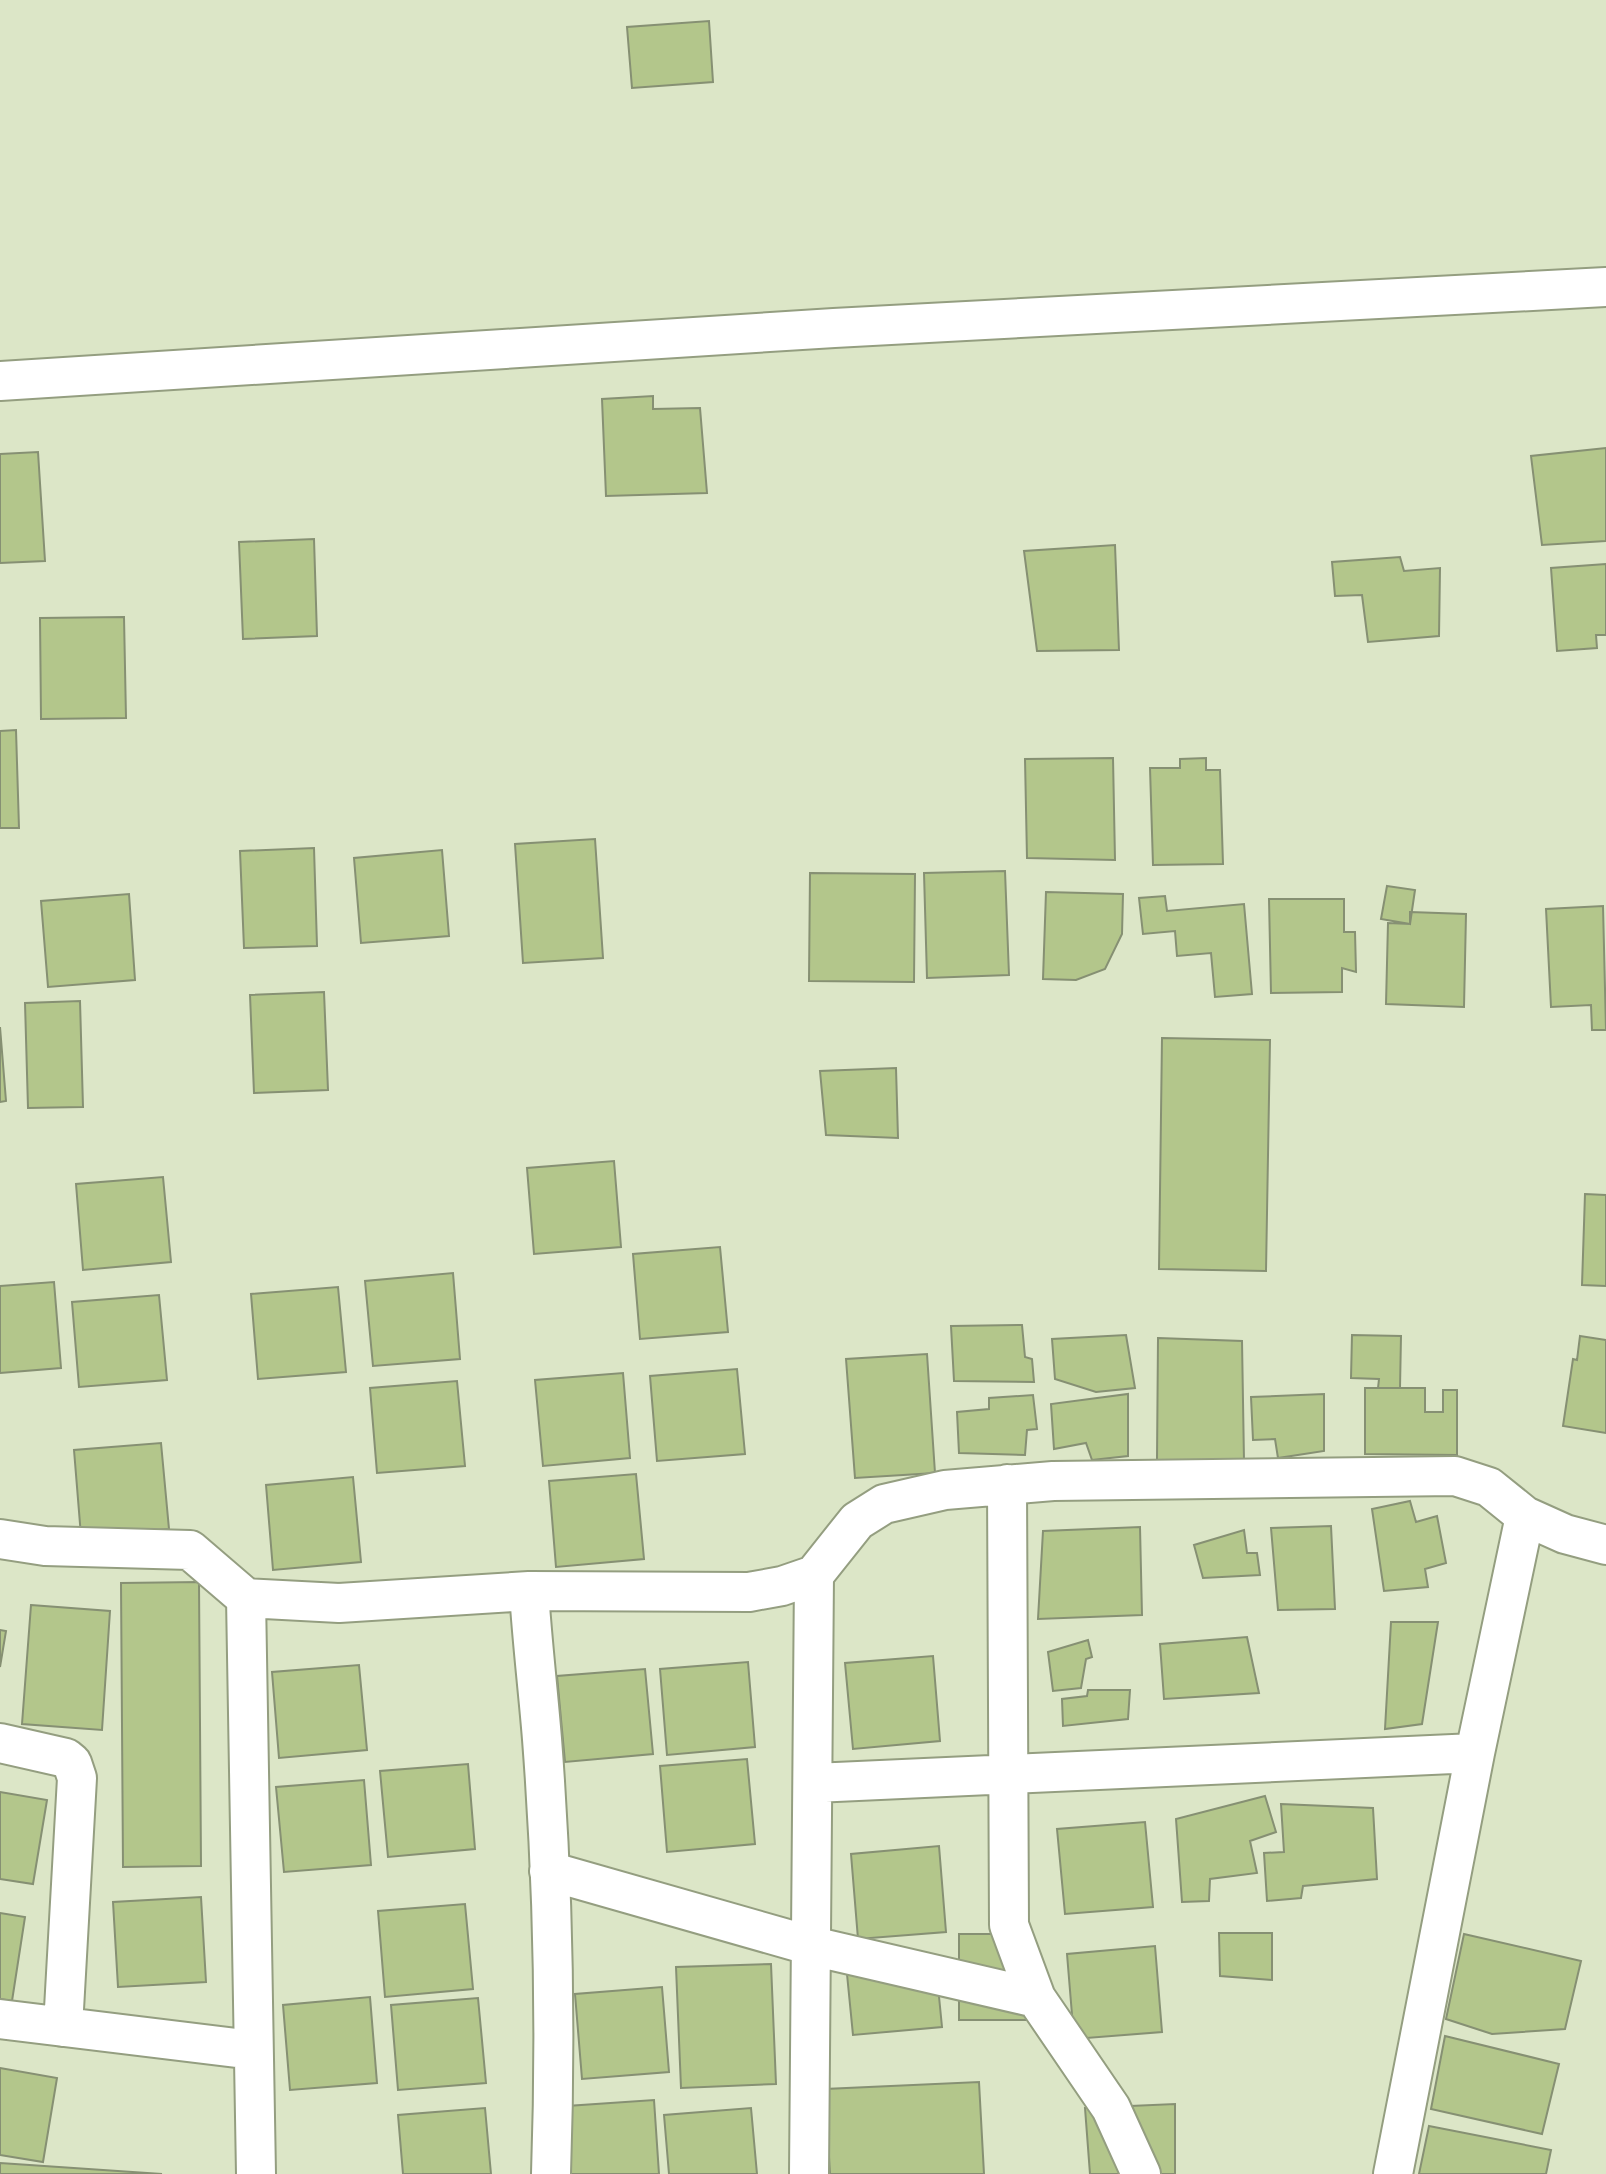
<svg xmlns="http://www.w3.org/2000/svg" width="1606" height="2174" font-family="'Noto Serif',serif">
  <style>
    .building { fill: #b3c68b; stroke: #869073; stroke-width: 2 }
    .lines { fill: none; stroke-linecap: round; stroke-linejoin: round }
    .minor-casing { stroke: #949e80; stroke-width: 42 }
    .minor { stroke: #fff; stroke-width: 38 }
  </style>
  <rect width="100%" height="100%" fill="#dce6c7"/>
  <path class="building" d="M 709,21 L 713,82 L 632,88 L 627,27 Z
    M 653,396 L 653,409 L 700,408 L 707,493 L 606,496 L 602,399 Z
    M 1606,448 L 1606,541 L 1542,545 L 1531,456 Z
    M 38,452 L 45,561 L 0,563 L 0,454 Z
    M 314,539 L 317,636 L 243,639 L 239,542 Z
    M 1115,545 L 1119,650 L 1037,651 L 1024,551 Z
    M 1400,557 L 1404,571 L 1440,568 L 1439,636 L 1368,642 L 1362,595 L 1335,596 L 1332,562 Z
    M 1606,564 L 1606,635 L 1596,635 L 1597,648 L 1557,651 L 1551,568 Z
    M 124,617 L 126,718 L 41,719 L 40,618 Z
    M 16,730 L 19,828 L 0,828 L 0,731 Z
    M 1113,758 L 1115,860 L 1027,858 L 1025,759 Z
    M 1206,758 L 1206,770 L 1220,770 L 1223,864 L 1153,865 L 1150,768 L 1180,768 L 1180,759 Z
    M 595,839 L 603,958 L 523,963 L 515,844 Z
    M 314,848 L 317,946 L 244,948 L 240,851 Z
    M 442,850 L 449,936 L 361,943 L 354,858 Z
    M 1005,871 L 1009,975 L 927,978 L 924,873 Z
    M 810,873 L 915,874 L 914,982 L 809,981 Z
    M 1387,886 L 1415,890 L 1410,924 L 1381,919 Z
    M 1046,892 L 1123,894 L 1122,934 L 1105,969 L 1076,980 L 1043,979 Z
    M 129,894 L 135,980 L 48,987 L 41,901 Z
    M 1165,896 L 1167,911 L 1244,904 L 1252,994 L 1215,997 L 1211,953 L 1177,956 L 1175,931 L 1143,934 L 1139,898 Z
    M 1269,899 L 1344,899 L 1344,932 L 1355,932 L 1356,972 L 1342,968 L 1342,992 L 1271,993 Z
    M 1603,906 L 1606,1030 L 1592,1030 L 1591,1005 L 1551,1007 L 1546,909 Z
    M 1410,912 L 1466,914 L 1464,1007 L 1386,1004 L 1388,923 L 1410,924 Z
    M 324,992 L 328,1090 L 254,1093 L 250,995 Z
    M 80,1001 L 83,1107 L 28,1108 L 25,1003 Z
    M 0,1027 L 6,1101 L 0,1102 Z
    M 1162,1038 L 1270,1040 L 1266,1271 L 1159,1269 Z
    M 896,1068 L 898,1138 L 826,1135 L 820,1071 Z
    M 614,1161 L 621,1247 L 534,1254 L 527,1168 Z
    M 163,1177 L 171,1262 L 83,1270 L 76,1184 Z
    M 1585,1194 L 1606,1195 L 1606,1286 L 1582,1285 Z
    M 720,1247 L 728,1332 L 640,1339 L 633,1254 Z
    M 453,1273 L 460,1359 L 373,1366 L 365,1281 Z
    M 54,1282 L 61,1368 L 0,1373 L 0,1286 Z
    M 338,1287 L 346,1372 L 258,1379 L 251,1294 Z
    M 159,1295 L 167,1380 L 79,1387 L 72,1302 Z
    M 1022,1325 L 1025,1357 L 1032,1359 L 1034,1382 L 954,1381 L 951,1326 Z
    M 1126,1335 L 1135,1388 L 1096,1392 L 1055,1379 L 1052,1339 Z
    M 1352,1335 L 1401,1336 L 1400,1388 L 1378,1388 L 1379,1379 L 1351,1378 Z
    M 1580,1336 L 1606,1340 L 1606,1433 L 1563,1426 L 1573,1359 L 1577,1360 Z
    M 1158,1338 L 1242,1341 L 1244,1461 L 1157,1460 Z
    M 927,1354 L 935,1473 L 855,1478 L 846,1359 Z
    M 737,1369 L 745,1454 L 657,1461 L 650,1376 Z
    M 623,1373 L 630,1458 L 543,1466 L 535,1380 Z
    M 457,1381 L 465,1466 L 377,1473 L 370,1388 Z
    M 1365,1388 L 1425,1388 L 1425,1412 L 1443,1412 L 1443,1390 L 1457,1390 L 1457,1455 L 1365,1454 Z
    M 1128,1394 L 1128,1456 L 1092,1460 L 1086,1443 L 1054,1449 L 1051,1404 Z
    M 1324,1394 L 1324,1451 L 1278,1458 L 1275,1439 L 1253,1440 L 1251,1397 Z
    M 1033,1395 L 1037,1429 L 1027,1430 L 1025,1455 L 959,1453 L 957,1412 L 989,1409 L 989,1398 Z
    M 161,1443 L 169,1529 L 81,1536 L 74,1450 Z
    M 636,1474 L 644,1559 L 556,1567 L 549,1481 Z
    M 353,1477 L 361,1562 L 273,1570 L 266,1485 Z
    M 1410,1501 L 1416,1522 L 1437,1516 L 1446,1563 L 1425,1569 L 1428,1587 L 1384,1591 L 1372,1509 Z
    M 1331,1526 L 1335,1609 L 1278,1610 L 1271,1528 Z
    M 1140,1527 L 1142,1615 L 1038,1619 L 1043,1531 Z
    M 1244,1530 L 1247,1553 L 1257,1553 L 1260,1575 L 1203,1578 L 1194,1545 Z
    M 199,1582 L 201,1866 L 123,1867 L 121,1583 Z
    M 31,1605 L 110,1611 L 102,1730 L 22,1724 Z
    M 1391,1622 L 1438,1622 L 1422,1724 L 1385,1729 Z
    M 0,1630 L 6,1631 L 0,1667 Z
    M 1247,1637 L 1259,1693 L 1164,1699 L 1160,1644 Z
    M 1088,1640 L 1092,1657 L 1086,1659 L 1081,1688 L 1053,1691 L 1048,1652 Z
    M 933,1656 L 940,1741 L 853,1749 L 845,1663 Z
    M 748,1662 L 755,1747 L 667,1755 L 660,1669 Z
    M 359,1665 L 367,1750 L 279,1758 L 272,1672 Z
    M 645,1669 L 653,1754 L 565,1762 L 557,1676 Z
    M 1088,1690 L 1130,1690 L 1128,1719 L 1063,1726 L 1062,1699 L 1087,1696 Z
    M 747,1759 L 755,1844 L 667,1852 L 660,1766 Z
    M 468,1764 L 475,1849 L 388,1857 L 380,1771 Z
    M 364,1780 L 371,1865 L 284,1872 L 276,1787 Z
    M 0,1792 L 47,1800 L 33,1884 L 0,1879 Z
    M 1265,1796 L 1276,1832 L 1250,1841 L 1257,1873 L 1210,1879 L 1209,1901 L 1182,1902 L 1176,1819 Z
    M 1281,1804 L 1373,1808 L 1377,1879 L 1303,1886 L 1301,1898 L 1267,1901 L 1264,1853 L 1284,1852 Z
    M 1145,1822 L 1153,1907 L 1065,1914 L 1057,1829 Z
    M 939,1846 L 946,1932 L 858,1939 L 851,1854 Z
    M 201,1897 L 206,1982 L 118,1987 L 113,1902 Z
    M 465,1904 L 473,1989 L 385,1997 L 378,1911 Z
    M 0,1913 L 25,1917 L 12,2001 L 0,1999 Z
    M 1219,1933 L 1272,1933 L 1272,1980 L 1220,1976 Z
    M 959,1934 L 1028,1934 L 1028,2020 L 959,2020 Z
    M 1464,1934 L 1581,1961 L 1565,2029 L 1492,2034 L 1446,2019 Z
    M 1155,1946 L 1162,2032 L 1074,2039 L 1067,1954 Z
    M 935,1956 L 942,2027 L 853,2035 L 846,1964 Z
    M 771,1964 L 776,2084 L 681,2088 L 676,1967 Z
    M 662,1987 L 669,2072 L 582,2079 L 575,1994 Z
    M 370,1997 L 377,2083 L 290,2090 L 283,2005 Z
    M 478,1998 L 486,2083 L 398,2090 L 391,2005 Z
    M 1445,2036 L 1559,2064 L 1542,2134 L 1431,2109 Z
    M 0,2068 L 57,2078 L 43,2162 L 0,2155 Z
    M 979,2082 L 984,2174 L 830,2174 L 825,2089 Z
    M 654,2100 L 659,2174 L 571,2174 L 567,2106 Z
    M 1175,2104 L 1175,2174 L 1090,2174 L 1085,2108 Z
    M 485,2108 L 491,2174 L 403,2174 L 398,2115 Z
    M 751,2108 L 757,2174 L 669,2174 L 664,2115 Z
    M 1429,2126 L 1551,2150 L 1546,2174 L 1419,2174 Z
    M 0,2163 L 162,2174 L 0,2174 Z"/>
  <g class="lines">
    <defs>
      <path id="minor" d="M 0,381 L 834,328 L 1606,287
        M 1007,1484 L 1009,1925 L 1036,1998 L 1111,2108 L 1141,2174
        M 0,1539 L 45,1546 L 190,1550 L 246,1598 L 339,1603 L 529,1591 C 532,1640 538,1689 542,1739 C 553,1883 556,2030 551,2174
        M 529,1591 L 749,1592 L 782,1586 L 814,1575 L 857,1521 L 884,1504 L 945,1490 L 1053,1481 L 1455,1476 L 1489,1487 L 1525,1516
        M 246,1598 L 256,2174
        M 0,1743 L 66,1758 L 72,1763 L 77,1778 L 63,2027
        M 814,1783 L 1475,1753
        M 549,1871 L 812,1946 L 1036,1998
        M 0,2019 L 253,2050
        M 809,2174 L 814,1575
        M 1393,2174 L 1475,1753 L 1525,1516 L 1565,1534 L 1606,1545"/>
    </defs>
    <use href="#minor" class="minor-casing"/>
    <use href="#minor" class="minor"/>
  </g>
</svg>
